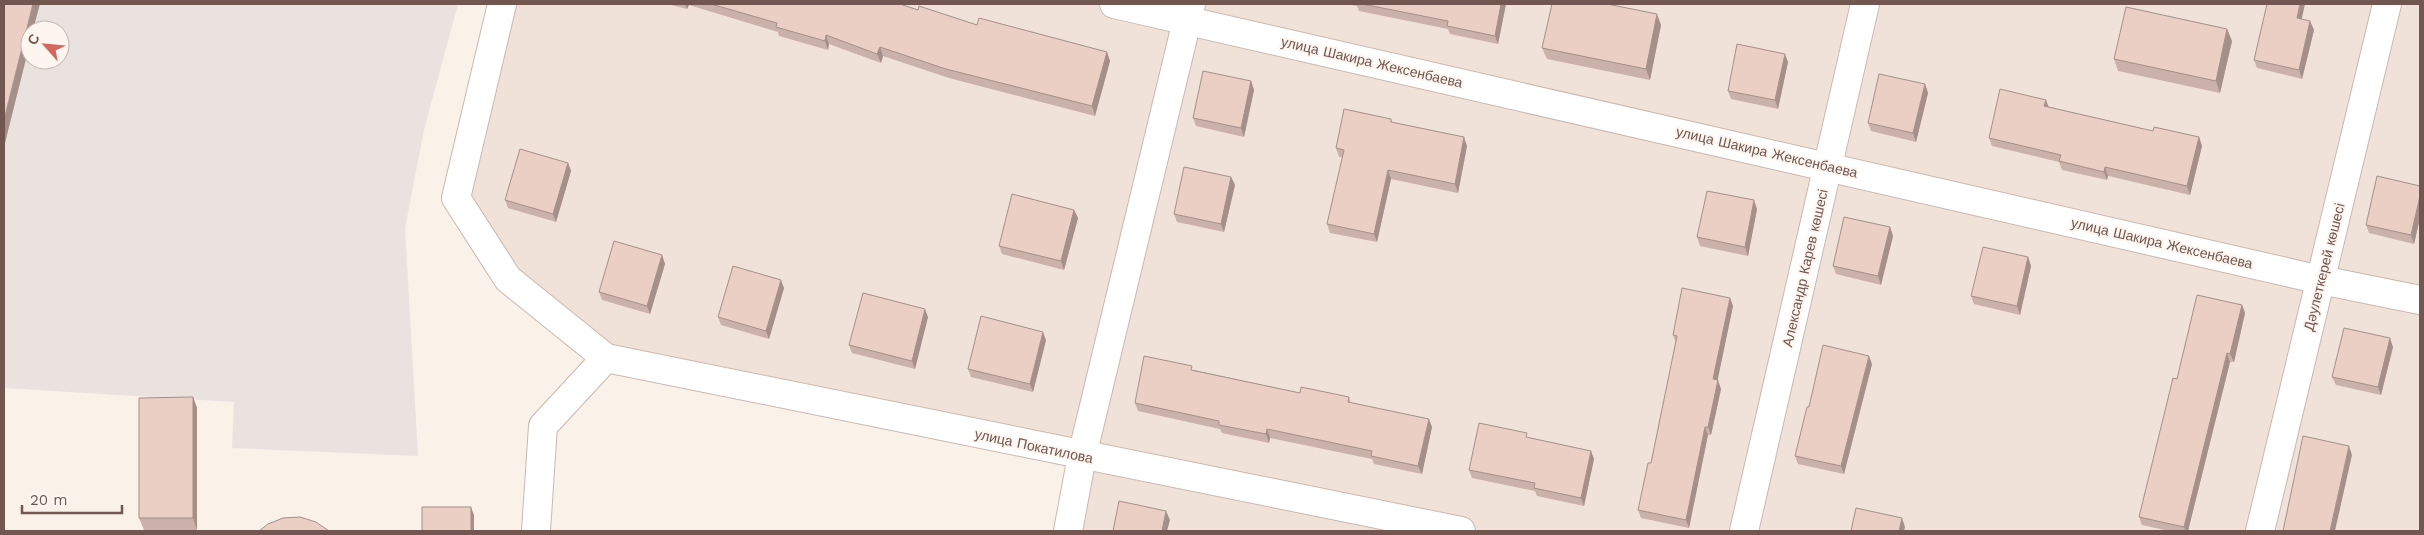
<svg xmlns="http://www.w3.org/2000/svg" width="2424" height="535" font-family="'Work Sans',sans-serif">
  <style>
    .residential { fill: #f0e2d8 }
    .industrial { fill: #e9e2de; fill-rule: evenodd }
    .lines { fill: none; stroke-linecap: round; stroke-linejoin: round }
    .minor-casing { stroke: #cab8b0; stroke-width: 30 }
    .minor { stroke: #fff; stroke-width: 28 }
    .wall { fill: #cab1a9 }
    .shaded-wall { fill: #a49089 }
    .building { fill: #ebcec4; stroke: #a49089 }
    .labels { text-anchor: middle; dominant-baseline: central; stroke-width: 4; stroke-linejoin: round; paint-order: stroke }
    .street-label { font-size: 14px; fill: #715750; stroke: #fdf5ef }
  </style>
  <rect width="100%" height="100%" fill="#faf1e9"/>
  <path class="residential" d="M 502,4 L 2420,4 L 2420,531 L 1068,531 L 1082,456 L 606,358 L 508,279 L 456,198 Z"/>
  <path class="industrial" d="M 4,4 L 458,4 L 424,130 L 405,228 L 418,456 L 232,448 L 234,402 L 4,388 ZM 30,30 L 60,30 L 60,60 L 30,60 Z"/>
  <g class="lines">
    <defs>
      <path id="minor" d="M 502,4 L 456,198 L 508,279 L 606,358 L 1461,531
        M 1114,4 L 2321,280 L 2420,300
        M 536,531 L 543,426 L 606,358
        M 1068,531 L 1082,456 L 1191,4
        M 1744,531 L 1865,4
        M 2260,531 L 2387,4"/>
    </defs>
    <use href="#minor" class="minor-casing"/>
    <use href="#minor" class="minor"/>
  </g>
  <path class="wall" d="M 667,4 L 900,4 L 918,10 L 977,25 L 1107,52 L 1110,61 L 1095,116 L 949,78 L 883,56 L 881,63 L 829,44 L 828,50 L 779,36 L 778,32 L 689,5 L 687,9 Z
    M 1346,4 L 1506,4 L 1498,44 L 1450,34 L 1448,29 L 1359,11 L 1357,6 Z
    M 2302,19 L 2310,21 L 2314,30 L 2302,79 L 2257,68 L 2254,60 Z
    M 1661,25 L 1650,80 L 1547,59 L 1542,48 Z
    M 2227,29 L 2232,41 L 2220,93 L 2118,71 L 2114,59 Z
    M 1788,62 L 1778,109 L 1731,99 L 1728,91 Z
    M 1251,81 L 1254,90 L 1244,137 L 1196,126 L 1193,118 Z
    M 1925,84 L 1928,93 L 1916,142 L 1871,131 L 1868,123 Z
    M 2046,100 L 2048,107 L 2153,131 L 2199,137 L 2202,146 L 2190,195 L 2108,176 L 2107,180 L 2062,170 L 2059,162 L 1992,146 L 1989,138 Z
    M 1391,119 L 1392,122 L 1467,146 L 1458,193 L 1391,179 L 1377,242 L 1330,233 L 1327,224 L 1343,157 L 1339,157 L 1336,148 Z
    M 568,163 L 571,171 L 556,222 L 508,208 L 505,200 Z
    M 1231,177 L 1235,185 L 1224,232 L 1177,222 L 1174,214 Z
    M 2420,186 L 2420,218 L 2414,244 L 2369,233 L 2366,225 Z
    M 1757,209 L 1748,256 L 1700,246 L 1697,237 Z
    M 1074,210 L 1078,218 L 1064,270 L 1002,254 L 999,246 Z
    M 1890,227 L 1893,236 L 1881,285 L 1836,274 L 1833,266 Z
    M 662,255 L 665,264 L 650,314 L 602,300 L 599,292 Z
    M 2028,257 L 2031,266 L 2020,315 L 1974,304 L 1971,296 Z
    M 784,288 L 769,339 L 721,325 L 718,317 Z
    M 1730,298 L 1733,306 L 1717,380 L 1721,389 L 1711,435 L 1708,435 L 1689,528 L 1641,518 L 1638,510 L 1651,463 L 1676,343 L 1673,335 Z
    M 2242,305 L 2245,313 L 2234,362 L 2230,362 L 2188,531 L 2169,531 L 2142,525 L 2139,517 L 2177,379 Z
    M 928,317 L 915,369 L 852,353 L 849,345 Z
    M 1046,340 L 1033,392 L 971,377 L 968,369 Z
    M 2393,347 L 2381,395 L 2336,385 L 2332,377 Z
    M 1872,364 L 1844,474 L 1798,464 L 1795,456 Z
    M 1194,370 L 1300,393 L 1349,397 L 1351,403 L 1432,427 L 1422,474 L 1374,464 L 1372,459 L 1270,438 L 1269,443 L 1222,433 L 1220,429 L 1138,411 L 1135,403 Z
    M 193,397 L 197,408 L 197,530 L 144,530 L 139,518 Z
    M 1528,438 L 1594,459 L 1584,506 L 1537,496 L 1535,491 L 1472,478 L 1469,470 Z"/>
  <path class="shaded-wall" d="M 33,4 L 40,4 L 33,30 L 30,30 L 30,43 L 4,147 L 4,120 Z
    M 685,4 L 688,4 L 689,5 L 687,9 Z
    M 1501,4 L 1506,4 L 1498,44 L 1495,36 Z
    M 2300,4 L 2305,4 L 2300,27 L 2297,18 Z
    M 1657,14 L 1661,25 L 1650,80 L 1646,69 Z
    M 2310,21 L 2314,30 L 2302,79 L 2299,70 Z
    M 2227,29 L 2232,41 L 2220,93 L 2216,81 Z
    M 826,35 L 829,44 L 828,50 L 825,41 Z
    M 880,47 L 883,56 L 881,63 L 877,54 Z
    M 1107,52 L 1110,61 L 1095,116 L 1092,106 Z
    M 1785,54 L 1788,62 L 1778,109 L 1775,100 Z
    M 1251,81 L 1254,90 L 1244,137 L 1241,128 Z
    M 1925,84 L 1928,93 L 1916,142 L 1913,133 Z
    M 2046,100 L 2049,108 L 2044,106 Z
    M 1464,137 L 1467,146 L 1458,193 L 1455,184 Z
    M 2199,137 L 2202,146 L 2190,195 L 2187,186 Z
    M 568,163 L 571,171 L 556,222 L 553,214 Z
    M 2105,167 L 2108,176 L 2107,180 L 2104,172 Z
    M 1388,170 L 1391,179 L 1377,242 L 1374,234 Z
    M 1231,177 L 1235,185 L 1224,232 L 1221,224 Z
    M 2420,196 L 2420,218 L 2414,244 L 2411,235 Z
    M 1754,200 L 1757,209 L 1748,256 L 1745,247 Z
    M 1074,210 L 1078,218 L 1064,270 L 1061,261 Z
    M 1890,227 L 1893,236 L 1881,285 L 1878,276 Z
    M 662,255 L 665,264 L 650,314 L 647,306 Z
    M 2028,257 L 2031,266 L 2020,315 L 2017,306 Z
    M 781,280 L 784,288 L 769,339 L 766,331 Z
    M 1730,298 L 1733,306 L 1716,388 L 1713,379 Z
    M 2242,305 L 2245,313 L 2234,362 L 2230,354 Z
    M 925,309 L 928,317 L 915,369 L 912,361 Z
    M 1043,332 L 1046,340 L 1033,392 L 1030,384 Z
    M 2390,338 L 2393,347 L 2381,395 L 2378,387 Z
    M 2227,353 L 2230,362 L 2188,531 L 2186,531 L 2184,527 Z
    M 1869,356 L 1872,364 L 1844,474 L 1841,466 Z
    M 1718,380 L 1721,389 L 1711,435 L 1708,427 Z
    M 193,397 L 197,408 L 197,530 L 193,518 Z
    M 1429,419 L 1432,427 L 1422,474 L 1418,466 Z
    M 1705,427 L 1708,435 L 1689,528 L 1686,520 Z
    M 1267,429 L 1270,438 L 1269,443 L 1266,434 Z
    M 2349,446 L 2352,455 L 2335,531 L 2330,531 Z
    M 1591,451 L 1594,459 L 1584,506 L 1581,498 Z
    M 471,507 L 474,515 L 474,531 L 471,531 Z
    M 1166,511 L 1170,520 L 1167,531 L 1162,531 Z
    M 1902,518 L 1905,527 L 1904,531 L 1899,531 Z"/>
  <path class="building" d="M 4,4 L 33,4 L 4,120 Z
    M 711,4 L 900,4 L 918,10 L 919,6 L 977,25 L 979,18 L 1107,52 L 1092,106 L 946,69 L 880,47 L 877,54 L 826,35 L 825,41 L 776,27 L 777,23 Z
    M 1362,4 L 1501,4 L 1495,36 L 1447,26 L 1448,21 Z
    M 1552,4 L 1607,4 L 1657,14 L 1646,69 L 1542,48 Z
    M 2267,4 L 2300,4 L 2297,18 L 2310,21 L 2299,70 L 2254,60 Z
    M 2126,7 L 2227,29 L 2216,81 L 2114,59 Z
    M 1737,44 L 1785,54 L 1775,100 L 1728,91 Z
    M 1203,71 L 1251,81 L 1241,128 L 1193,118 Z
    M 1879,74 L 1925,84 L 1913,133 L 1868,123 Z
    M 2000,89 L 2046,100 L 2044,106 L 2153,131 L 2154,127 L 2199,137 L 2187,186 L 2105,167 L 2104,172 L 2059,161 L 2061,155 L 1989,138 Z
    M 1344,109 L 1391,119 L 1391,122 L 1464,137 L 1455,184 L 1388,170 L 1374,234 L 1327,224 L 1344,150 L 1336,148 Z
    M 520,149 L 568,163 L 553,214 L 505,200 Z
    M 1184,167 L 1231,177 L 1221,224 L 1174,214 Z
    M 2377,176 L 2420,186 L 2420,196 L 2411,235 L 2366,225 Z
    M 1707,191 L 1754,200 L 1745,247 L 1697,237 Z
    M 1012,194 L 1074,210 L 1061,261 L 999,246 Z
    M 1844,217 L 1890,227 L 1878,276 L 1833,266 Z
    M 614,241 L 662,255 L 647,306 L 599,292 Z
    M 1983,247 L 2028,257 L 2017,306 L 1971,296 Z
    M 733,266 L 781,280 L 766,331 L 718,317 Z
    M 1682,288 L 1730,298 L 1713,379 L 1718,380 L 1708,427 L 1705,427 L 1686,520 L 1638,510 L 1648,463 L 1651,463 L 1677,336 L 1673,335 Z
    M 863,293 L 925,309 L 912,361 L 849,345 Z
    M 2197,295 L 2242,305 L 2230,354 L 2227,353 L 2184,527 L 2139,517 L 2173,378 L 2177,379 Z
    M 981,316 L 1043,332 L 1030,384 L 968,369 Z
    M 2344,328 L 2390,338 L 2378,387 L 2332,377 Z
    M 1823,345 L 1869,356 L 1841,466 L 1795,456 L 1807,407 L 1809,407 Z
    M 1144,356 L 1192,366 L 1191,370 L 1300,393 L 1301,387 L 1349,397 L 1348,402 L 1429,419 L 1418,466 L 1371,456 L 1372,451 L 1267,429 L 1266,434 L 1219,425 L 1219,421 L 1135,403 Z
    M 193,397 L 193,518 L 139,518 L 139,398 Z
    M 1479,423 L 1527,433 L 1526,437 L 1591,451 L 1581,498 L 1534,488 L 1535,483 L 1469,470 Z
    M 2303,436 L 2349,446 L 2330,531 L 2283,531 Z
    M 1119,501 L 1166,511 L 1162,531 L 1113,531 Z
    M 422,507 L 471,507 L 471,531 L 422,531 Z
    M 1856,508 L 1902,518 L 1899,531 L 1851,531 Z
    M 300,517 L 316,522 L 329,531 L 259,531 L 268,524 L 283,518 Z"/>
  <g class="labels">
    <g class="street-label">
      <text transform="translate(1372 62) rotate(13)">улица Шакира Жексенбаева</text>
      <text transform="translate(1767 152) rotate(13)">улица Шакира Жексенбаева</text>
      <text transform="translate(2162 243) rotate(13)">улица Шакира Жексенбаева</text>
      <text transform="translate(2324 267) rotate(-76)">Дәулеткерей көшесі</text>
      <text transform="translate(1805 268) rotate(-77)">Александр Карев көшесі</text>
      <text transform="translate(1034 446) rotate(12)">улица Покатилова</text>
    </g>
  </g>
  <rect width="2424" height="535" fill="none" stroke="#715750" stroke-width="10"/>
  <g transform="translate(45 45) rotate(297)"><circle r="24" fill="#fdf5ef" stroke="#c5b6af"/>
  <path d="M0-4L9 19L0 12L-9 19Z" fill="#d3685e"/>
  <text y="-8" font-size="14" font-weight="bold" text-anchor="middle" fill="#715750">С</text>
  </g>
  <path d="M22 505v8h100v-8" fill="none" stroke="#715750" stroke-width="2.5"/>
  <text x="30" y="505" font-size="15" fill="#715750" stroke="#fdf5ef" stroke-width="4" paint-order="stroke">20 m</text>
</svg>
